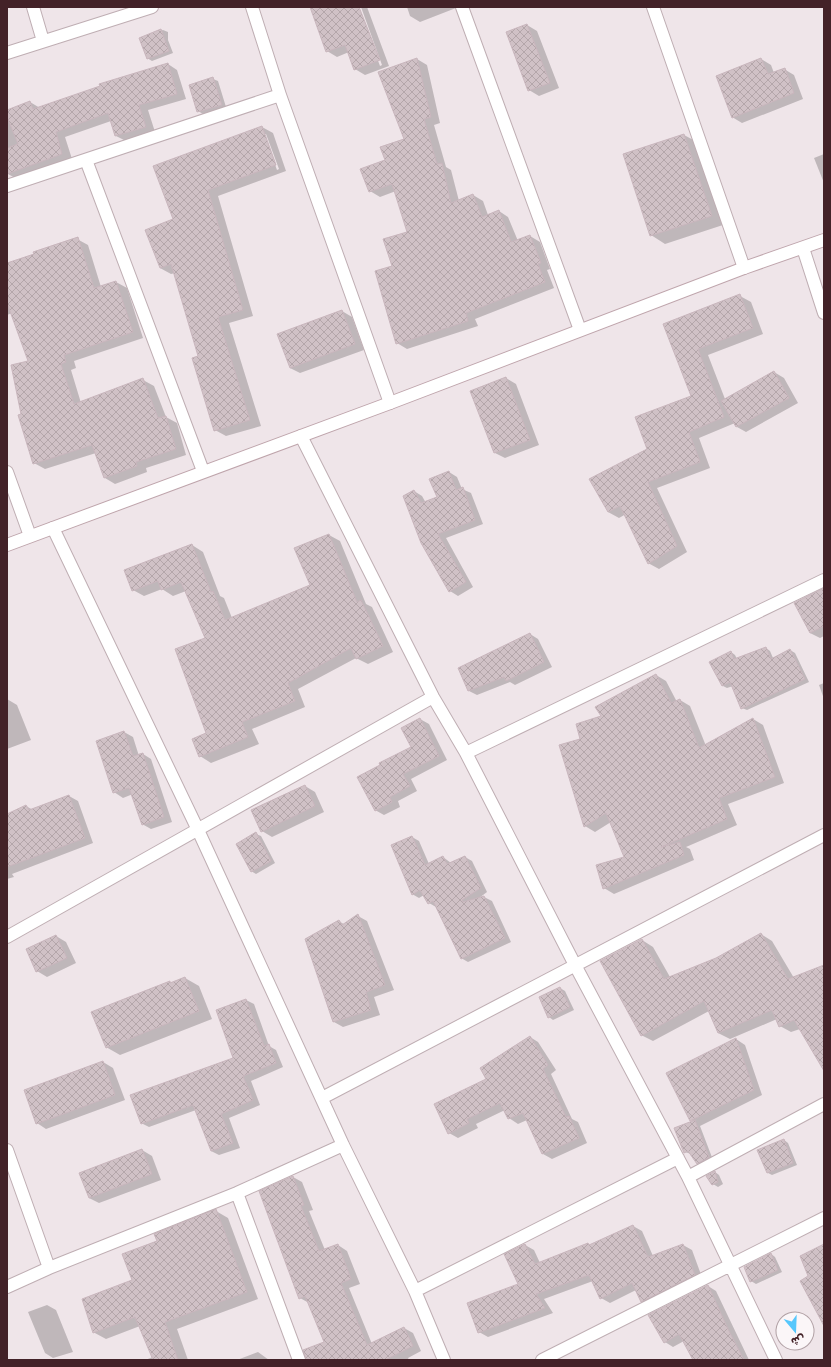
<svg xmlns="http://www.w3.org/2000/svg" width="831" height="1367" font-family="Rubik,'Noto Sans Arabic',sans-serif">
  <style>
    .shadow { fill: #0003; fill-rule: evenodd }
    .building { fill: url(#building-cross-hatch); stroke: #c9b6bd }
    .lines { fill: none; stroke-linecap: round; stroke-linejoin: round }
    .street-casing { stroke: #bfaeb3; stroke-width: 14 }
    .secondary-casing { stroke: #bfa5ac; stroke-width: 14 }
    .street { stroke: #fff; stroke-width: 12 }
    .secondary { stroke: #fff; stroke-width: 12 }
  </style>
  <defs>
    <pattern id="building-cross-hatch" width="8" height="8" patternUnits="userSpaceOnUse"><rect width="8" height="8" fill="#d0c1c6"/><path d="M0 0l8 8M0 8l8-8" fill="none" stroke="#b4a6aa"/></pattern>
  </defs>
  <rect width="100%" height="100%" fill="#efe5e9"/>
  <path class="shadow" d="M 311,7 L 358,7 L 380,66 L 382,65 L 361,7 L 367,7 L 389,66 L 365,75 L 355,69 L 349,52 L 337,57 L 327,51 Z
    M 407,7 L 456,7 L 456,8 L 420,22 L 410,16 Z
    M 527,25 L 537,31 L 559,88 L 539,96 L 529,90 Z
    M 163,30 L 168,32 L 168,40 L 173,53 L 152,61 L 147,58 L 140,38 Z
    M 417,59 L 427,65 L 440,123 L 434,125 L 446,167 L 451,170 L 459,201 L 473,195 L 483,201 L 488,215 L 499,211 L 508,217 L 518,241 L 530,236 L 540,242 L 550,269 L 547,270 L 554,288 L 475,319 L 478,326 L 407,349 L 397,343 L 393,266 L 409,232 L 396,191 L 380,197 L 370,191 L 386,161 L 405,140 Z
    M 761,59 L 771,65 L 774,73 L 784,69 L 794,75 L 803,99 L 742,123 L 732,117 Z
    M 168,64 L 177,70 L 186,99 L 148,110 L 155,132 L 126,141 L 116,136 L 111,121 L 65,137 L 72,159 L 17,179 L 8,174 L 7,120 L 9,119 L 7,111 L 30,102 L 40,108 Z
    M 213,79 L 218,81 L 226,107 L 203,114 L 198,111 Z
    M 262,127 L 273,133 L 286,171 L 218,196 L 253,316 L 229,323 L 261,426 L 226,436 L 215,430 L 199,357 L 175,273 L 171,274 L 160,268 L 174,219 ZM 264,134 L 266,134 L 279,169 L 277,170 Z
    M 684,135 L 699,143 L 726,224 L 665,244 L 651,235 Z
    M 824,154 L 824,183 L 814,158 Z
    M 77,239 L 88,245 L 101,287 L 116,282 L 127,288 L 143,338 L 74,361 L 76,368 L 71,370 L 81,403 L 143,380 L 154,386 L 166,417 L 177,423 L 186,455 L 146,468 L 147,472 L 115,484 L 105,478 L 96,453 L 45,469 L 34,463 L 22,415 L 30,362 L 12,313 L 7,315 L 7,264 Z
    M 740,296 L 751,302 L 763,334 L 708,355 L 725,399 L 774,372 L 784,378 L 798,403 L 746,432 L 737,427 L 735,423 L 699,438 L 710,468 L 657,488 L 687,552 L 659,569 L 648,563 L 626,514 L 619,518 L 608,512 L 648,449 L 692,397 L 665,324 Z
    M 342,311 L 352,317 L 364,350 L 300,373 L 290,368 Z
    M 506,378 L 516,384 L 539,445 L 505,458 L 495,453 L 471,391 Z
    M 449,472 L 457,477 L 462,489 L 471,493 L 483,524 L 446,538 L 473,587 L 458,596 L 450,591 L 414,491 L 422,496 L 426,503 L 438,498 Z
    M 329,535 L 340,541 L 366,604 L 372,607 L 393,652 L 368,664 L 356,658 L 298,689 L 305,707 L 252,729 L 259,744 L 211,763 L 200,756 L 207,734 L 206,639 L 186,591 L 173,596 L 162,589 L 144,596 L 133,590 L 192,545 L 203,552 L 220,596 L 224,598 L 232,618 L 311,586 Z
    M 824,589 L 824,636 L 820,638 L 810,633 Z
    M 530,634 L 538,639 L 552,667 L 515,685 L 510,682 L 477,695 L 469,691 Z
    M 766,648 L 770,651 L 773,658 L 790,650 L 795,653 L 809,682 L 747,710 L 742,708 L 733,686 L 727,688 L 723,686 L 731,652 L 735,655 L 737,659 Z
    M 656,675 L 666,681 L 677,702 L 680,700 L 690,706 L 706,746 L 753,719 L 763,725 L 784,783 L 728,804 L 737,825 L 686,847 L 690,849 L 694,860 L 614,894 L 604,888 L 626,858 L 611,822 L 595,832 L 585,826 L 581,740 L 602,717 Z
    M 824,683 L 824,699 L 819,685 Z
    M 7,699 L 17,705 L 31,740 L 7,749 Z
    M 420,719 L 429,724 L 447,760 L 411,779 L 417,791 L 398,801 L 400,807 L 384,815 L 375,810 L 413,747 Z
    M 124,732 L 133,737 L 139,756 L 143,754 L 151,759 L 172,822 L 151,829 L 142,824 L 133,794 L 123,798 L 114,792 Z
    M 305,786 L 315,792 L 324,812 L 272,837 L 262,831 Z
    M 69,796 L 78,801 L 93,843 L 12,874 L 14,877 L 7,879 L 7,815 L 26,806 L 33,810 Z
    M 256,834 L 261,836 L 275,863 L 256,874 L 251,871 Z
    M 412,837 L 419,841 L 429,864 L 443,857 L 451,863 L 465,857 L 472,861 L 487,892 L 479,898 L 484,897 L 492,901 L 511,942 L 468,962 L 461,958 L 436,907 L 429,903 L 424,895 L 419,898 L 412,894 Z
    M 358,916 L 367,921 L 394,990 L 374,997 L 380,1015 L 343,1027 L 334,1022 L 339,921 L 345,925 Z
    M 761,934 L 772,941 L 794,978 L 824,966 L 824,1061 L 800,1029 L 791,1032 L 780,1026 L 777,1019 L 730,1039 L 718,1033 L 709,1011 L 653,1041 L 641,1035 L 642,940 L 653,947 L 670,977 L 717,959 Z
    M 56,936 L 66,942 L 76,963 L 47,977 L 37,971 Z
    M 185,978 L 199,986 L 212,1019 L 120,1055 L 106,1047 L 169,982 L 172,983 Z
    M 560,988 L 565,991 L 574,1010 L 553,1020 L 549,1017 Z
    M 246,1000 L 254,1004 L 269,1046 L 276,1050 L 283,1067 L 251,1081 L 260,1105 L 229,1118 L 240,1148 L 219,1155 L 211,1151 L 196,1110 L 149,1127 L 141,1123 L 234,1058 Z
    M 530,1037 L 538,1042 L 556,1070 L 551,1074 L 572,1119 L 578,1122 L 587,1143 L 552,1159 L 543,1154 L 527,1120 L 518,1124 L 509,1118 L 505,1110 L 476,1124 L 478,1128 L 458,1138 L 449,1133 L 488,1080 Z
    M 736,1039 L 745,1045 L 762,1095 L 700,1126 L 713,1160 L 702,1166 L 698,1163 L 691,1154 L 685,1152 L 693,1122 L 667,1073 Z
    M 103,1062 L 113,1068 L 125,1100 L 46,1129 L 37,1123 Z
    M 784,1140 L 788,1143 L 797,1165 L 772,1175 L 768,1173 Z
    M 142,1150 L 152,1156 L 161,1180 L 99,1203 L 89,1198 Z
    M 715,1172 L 719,1175 L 723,1184 L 718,1187 L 713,1184 Z
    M 293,1177 L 302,1182 L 313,1210 L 309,1211 L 325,1250 L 338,1245 L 347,1251 L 360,1284 L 349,1288 L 372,1344 L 404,1328 L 413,1333 L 421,1351 L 408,1358 L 409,1360 L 322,1360 L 325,1343 L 309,1303 L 300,1298 Z
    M 216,1211 L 228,1218 L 258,1299 L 177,1329 L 188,1360 L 145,1360 L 153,1357 L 140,1326 L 106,1339 L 93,1332 L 133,1281 L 158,1242 Z
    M 633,1226 L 642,1231 L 653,1256 L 683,1245 L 692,1250 L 703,1280 L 651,1306 L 642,1301 L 636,1290 L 610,1303 L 601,1298 L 593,1281 L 544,1299 L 553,1313 L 488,1337 L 479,1332 L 520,1284 L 506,1255 L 525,1245 L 534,1250 L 540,1263 L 588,1244 L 591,1246 Z
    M 771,1254 L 775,1257 L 782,1272 L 756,1284 L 751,1281 Z
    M 708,1286 L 716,1291 L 749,1360 L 695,1360 L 684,1341 L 673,1347 L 665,1342 Z
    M 47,1305 L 56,1310 L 73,1352 L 53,1358 L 45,1353 L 28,1312 Z
    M 258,1352 L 269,1360 L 237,1360 Z"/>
  <path class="building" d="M 310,7 L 359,7 L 380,60 L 354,70 L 345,45 L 326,52 Z
    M 527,24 L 550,83 L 528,91 L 506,32 Z
    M 161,29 L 169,51 L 147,59 L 139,38 Z
    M 417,58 L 431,117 L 424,119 L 437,164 L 442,163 L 451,203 L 473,194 L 482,217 L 499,210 L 511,242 L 530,235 L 541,263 L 538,264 L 545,282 L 466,313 L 468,321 L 396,344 L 375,271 L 392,266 L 383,239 L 407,232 L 392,184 L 369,192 L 360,169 L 385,160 L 380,147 L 404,139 L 378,72 Z
    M 761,58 L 768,74 L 785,68 L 794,93 L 732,118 L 716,76 Z
    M 168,63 L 177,94 L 139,105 L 146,127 L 115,136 L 108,113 L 56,132 L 62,154 L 7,174 L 7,148 L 18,144 L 7,117 L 7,110 L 30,101 L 33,109 L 100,86 L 99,84 Z
    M 213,77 L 222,105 L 197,112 L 189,85 Z
    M 262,126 L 276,165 L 208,190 L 243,310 L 218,317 L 250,420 L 214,431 L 192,358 L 198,356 L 171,264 L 160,268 L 145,230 L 173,219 L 153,166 Z
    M 684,134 L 712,216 L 650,236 L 623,154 Z
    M 78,237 L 94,288 L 116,281 L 133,332 L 64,355 L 66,362 L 61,364 L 74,404 L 143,378 L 158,418 L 166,416 L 176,449 L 136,462 L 137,466 L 104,478 L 92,445 L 33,464 L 18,415 L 21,414 L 11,365 L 28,361 L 7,303 L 7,263 L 34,254 L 33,252 Z
    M 740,294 L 753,328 L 698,349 L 724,417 L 689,432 L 700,462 L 648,482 L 677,546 L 648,564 L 620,506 L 608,512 L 589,479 L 647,449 L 635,417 L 691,396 L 663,324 Z
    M 342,310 L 355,344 L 290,368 L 277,334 Z
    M 774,371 L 789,398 L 736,427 L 721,401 Z
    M 506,377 L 530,440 L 494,453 L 470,391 Z
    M 449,471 L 456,490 L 463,487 L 475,520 L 438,534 L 466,582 L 449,592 L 421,543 L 403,496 L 414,490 L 421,503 L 437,497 L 429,479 Z
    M 329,534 L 357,602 L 361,600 L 383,646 L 356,659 L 351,648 L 288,683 L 295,701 L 242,722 L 248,737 L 199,757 L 192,739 L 206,733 L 175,649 L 205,638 L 181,582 L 161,590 L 158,581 L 132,591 L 124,570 L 192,544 L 211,592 L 213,591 L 225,620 L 310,585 L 294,548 Z
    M 824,588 L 824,626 L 810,633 L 794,603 Z
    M 530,633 L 544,662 L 506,681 L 504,677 L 468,691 L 458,668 Z
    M 766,647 L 771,659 L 790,649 L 805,679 L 741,709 L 730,682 L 722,686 L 709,662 L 731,651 L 734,659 Z
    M 656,674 L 671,703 L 680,699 L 699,748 L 753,718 L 775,777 L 719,798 L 727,819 L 661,847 L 680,842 L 684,855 L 603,889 L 596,865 L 624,857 L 606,813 L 584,827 L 559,745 L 580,739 L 576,724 L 601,716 L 595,707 Z
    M 420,718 L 439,756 L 403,774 L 410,786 L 390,797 L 392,802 L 375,811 L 357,777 L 380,765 L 379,763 L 411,747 L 401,728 Z
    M 124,731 L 133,756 L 143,753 L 164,817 L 142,825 L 129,788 L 113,793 L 96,741 Z
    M 305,785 L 315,806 L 261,832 L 251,810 Z
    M 69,795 L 85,838 L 7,867 L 7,814 L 26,805 L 29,810 Z
    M 256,832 L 271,861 L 251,872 L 236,844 Z
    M 412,836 L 425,865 L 443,856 L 447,864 L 465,856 L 481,888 L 462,900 L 463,902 L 484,896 L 505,938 L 461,959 L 433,901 L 428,904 L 420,890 L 412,895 L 391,845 Z
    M 358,914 L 385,985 L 366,992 L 371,1010 L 333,1022 L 305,939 L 339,920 L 342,925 Z
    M 761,933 L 788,979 L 824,965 L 824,1071 L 794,1020 L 779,1027 L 772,1010 L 718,1033 L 704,1001 L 641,1036 L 600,961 L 642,939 L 664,979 L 716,958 Z
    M 56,935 L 67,958 L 36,972 L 26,949 Z
    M 185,977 L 199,1011 L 106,1048 L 91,1012 L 170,981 L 170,983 Z
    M 560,987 L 570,1007 L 548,1018 L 539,997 Z
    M 246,999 L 264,1046 L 269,1044 L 276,1063 L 243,1076 L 253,1100 L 221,1114 L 233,1143 L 211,1151 L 193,1105 L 141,1124 L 130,1095 L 233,1058 L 216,1010 Z
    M 530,1036 L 548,1065 L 543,1069 L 566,1117 L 569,1116 L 579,1138 L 542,1154 L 523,1113 L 508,1119 L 500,1103 L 467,1119 L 469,1123 L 448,1134 L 434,1104 L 486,1079 L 480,1068 Z
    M 736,1038 L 754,1090 L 690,1121 L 666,1073 Z
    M 103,1061 L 115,1095 L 36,1124 L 24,1090 Z
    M 695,1120 L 709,1157 L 697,1164 L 688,1151 L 684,1153 L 674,1128 Z
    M 784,1139 L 793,1163 L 767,1173 L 757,1150 Z
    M 142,1149 L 152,1174 L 89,1198 L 79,1173 Z
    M 715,1171 L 718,1182 L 712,1185 L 706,1176 Z
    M 293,1176 L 304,1205 L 301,1206 L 319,1251 L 338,1244 L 351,1279 L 341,1283 L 367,1345 L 404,1327 L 413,1346 L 385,1360 L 306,1360 L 303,1350 L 324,1342 L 305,1296 L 299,1299 L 259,1191 Z
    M 216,1209 L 247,1292 L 165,1322 L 178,1360 L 153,1360 L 135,1317 L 93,1333 L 82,1299 L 132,1280 L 122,1254 L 157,1241 L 154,1234 Z
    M 633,1225 L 648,1257 L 683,1244 L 695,1275 L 641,1302 L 632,1283 L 600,1299 L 589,1275 L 536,1294 L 545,1308 L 478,1333 L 467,1303 L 518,1284 L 504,1254 L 525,1244 L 535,1264 L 588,1243 L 589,1245 Z
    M 824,1244 L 824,1326 L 800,1281 L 808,1276 L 800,1256 Z
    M 771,1253 L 778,1270 L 750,1282 L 744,1267 Z
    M 708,1285 L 728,1329 L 744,1360 L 693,1360 L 679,1334 L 664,1343 L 648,1315 Z"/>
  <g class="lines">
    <defs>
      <path id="street" d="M 33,7 L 43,41
        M 252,7 L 280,95 L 390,403
        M 462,7 L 580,330
        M 653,7 L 744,268
        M 7,53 L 152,7
        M 86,160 L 203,471
        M 7,186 L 280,95
        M 803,248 L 824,313
        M 301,436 L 433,697 L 466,753 L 575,965 L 688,1177 L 776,1360
        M 7,472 L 30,536
        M 53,528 L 198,830 L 343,1145 L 415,1291 L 444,1360
        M 466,753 L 824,580
        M 7,937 L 433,697
        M 322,1098 L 824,835
        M 7,1150 L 49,1268
        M 688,1177 L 824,1104
        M 237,1193 L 299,1360
        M 7,1287 L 49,1268 L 237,1193 L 343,1145
        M 415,1291 L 678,1158
        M 542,1360 L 824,1218"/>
      <path id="secondary" d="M 7,545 L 390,403 L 744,268 L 824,240"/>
    </defs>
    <use href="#street" class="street-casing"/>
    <use href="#secondary" class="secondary-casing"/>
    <use href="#street" class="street"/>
    <use href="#secondary" class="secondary"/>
  </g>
  <rect width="831" height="1367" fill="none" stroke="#432228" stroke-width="16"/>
  <g transform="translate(795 1331) rotate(161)"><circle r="19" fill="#fbf6f8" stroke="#b1a1a5"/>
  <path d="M0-3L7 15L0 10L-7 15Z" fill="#56c7fc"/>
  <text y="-6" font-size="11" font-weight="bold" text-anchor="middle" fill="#432228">ش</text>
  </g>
</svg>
